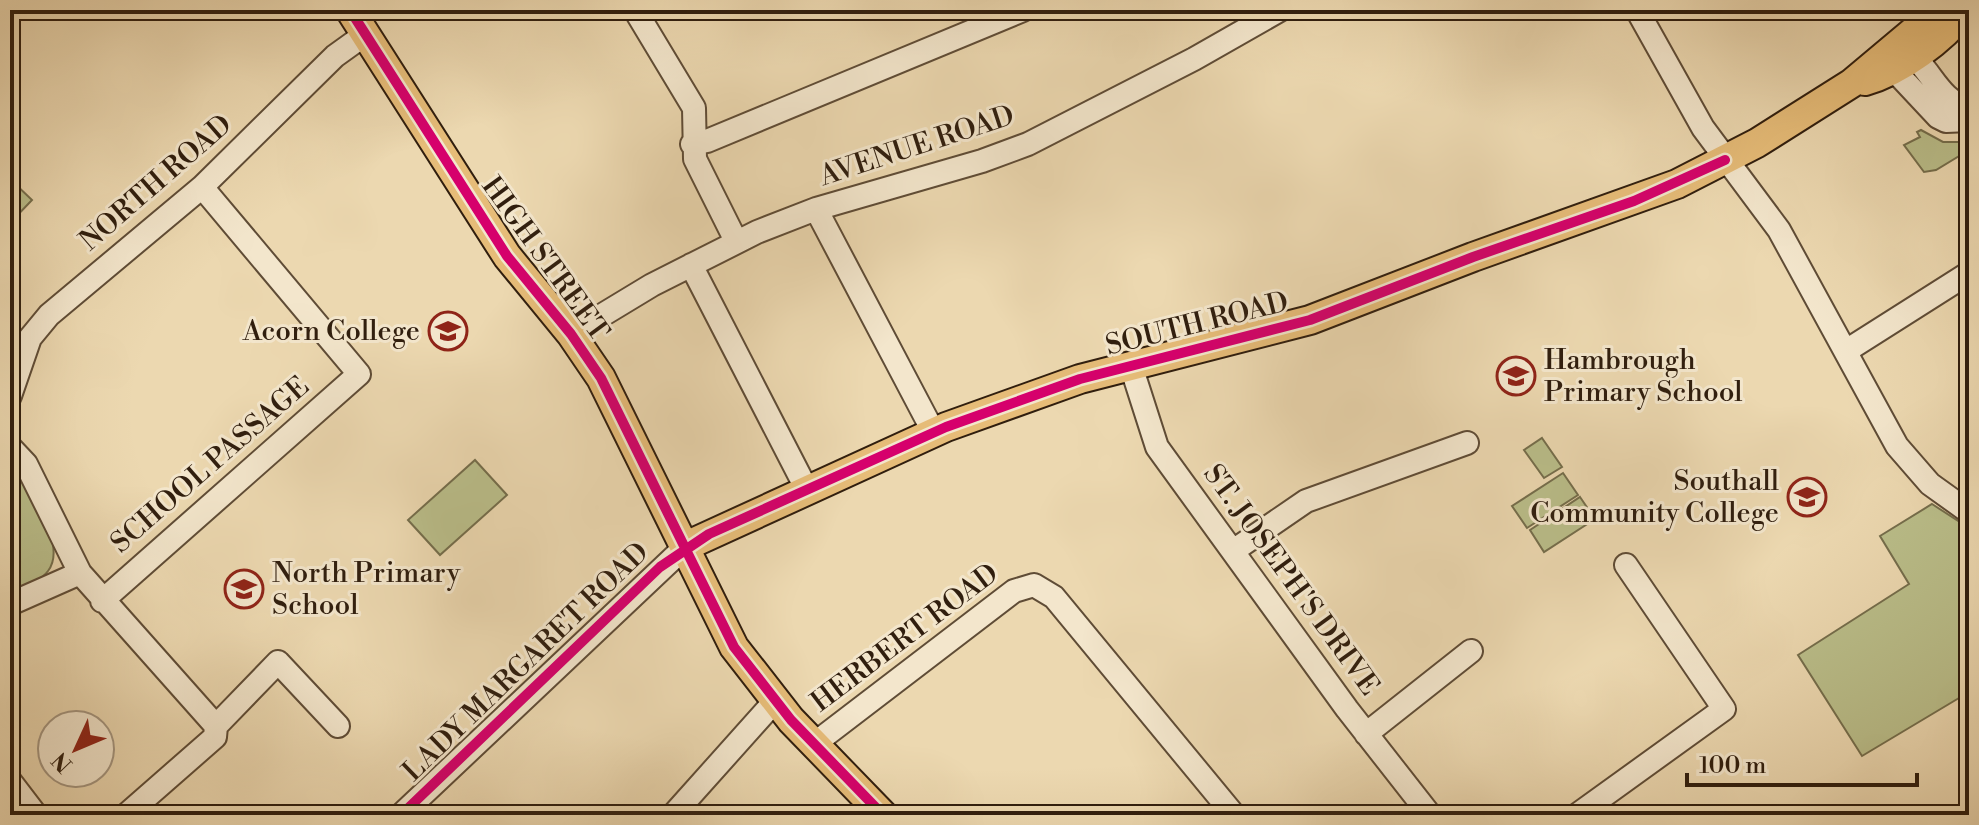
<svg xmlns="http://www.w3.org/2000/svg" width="1979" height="825" font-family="'Libre Bodoni',serif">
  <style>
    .green { fill: #babe8a; stroke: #756e4c; stroke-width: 2 }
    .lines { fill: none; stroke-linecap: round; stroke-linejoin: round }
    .minor-casing { stroke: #5f4c36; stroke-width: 26 }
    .major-casing { stroke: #301e0e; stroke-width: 32 }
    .minor { stroke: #f3e6cc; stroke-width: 22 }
    .major { stroke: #e6bc78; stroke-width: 28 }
    .cycleway-casing { stroke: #f3e6cc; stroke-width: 15 }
    .cycleway { stroke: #d6006c; stroke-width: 10 }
    .labels { text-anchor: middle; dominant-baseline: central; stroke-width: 6; stroke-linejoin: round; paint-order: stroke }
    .street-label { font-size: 28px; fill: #301e0e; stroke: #f3e6cc }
    .poi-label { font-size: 28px; fill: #301e0e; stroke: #f3e6cc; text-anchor: end }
  </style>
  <rect width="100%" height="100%" fill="#ecd8b0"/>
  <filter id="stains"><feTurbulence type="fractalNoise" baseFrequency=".0025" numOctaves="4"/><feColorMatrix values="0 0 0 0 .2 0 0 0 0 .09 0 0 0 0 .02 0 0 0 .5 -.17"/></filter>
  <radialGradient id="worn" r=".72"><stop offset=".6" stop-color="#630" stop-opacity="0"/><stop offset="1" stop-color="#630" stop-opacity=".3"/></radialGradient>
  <path class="green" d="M 1921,130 L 1943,142 L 1969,142 L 1969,150 L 1936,170 L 1924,172 L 1904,145 L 1920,137 L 1917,132 Z
    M 10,179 L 32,200 L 10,223 Z
    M 1542,438 L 1562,467 L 1544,478 L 1524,450 Z
    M 475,460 L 507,495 L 440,555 L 408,520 Z
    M 10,472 L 22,477 C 33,500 67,546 48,571 C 40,582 22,587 10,592 Z
    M 1563,473 L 1578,495 L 1527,528 L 1512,506 Z
    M 1580,497 L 1595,519 L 1544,552 L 1530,530 Z
    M 1932,504 L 1969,528 L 1969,692 L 1862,756 L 1798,655 L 1909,584 L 1880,536 Z"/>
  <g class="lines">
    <defs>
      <path id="minor" d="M 635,10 L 694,108 L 695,159 L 736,241
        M 1637,10 L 1703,128 L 1779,230 L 1897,446 L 1930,484 L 1969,512
        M 1903,51 C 1931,63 1934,98 1969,109
        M 1894,70 L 1938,117 L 1946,121 L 1969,120
        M 692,144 L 707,141 L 1023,10
        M 816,209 L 934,433
        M 691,265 L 807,490
        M 571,334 L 652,285 L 757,232 L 816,209 L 982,161 L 1028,144 L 1194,59 L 1280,10
        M 1846,351 L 1969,273
        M 1131,366 L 1157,447 L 1347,709 L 1430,815
        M 10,396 L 30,338 L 49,315 L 202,187 L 335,56 L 367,33
        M 10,447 L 26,464 L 80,573 L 216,726 L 215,737 L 126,815
        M 1233,551 L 1306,501 L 1467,443
        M 102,601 L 359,374 L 202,187
        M 10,604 L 80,573
        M 216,726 L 278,662 L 338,726
        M 1366,734 L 1471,651
        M 814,744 L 1014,591 L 1034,585 L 1054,597 L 1234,815
        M 10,781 L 36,815
        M 401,815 L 686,546
        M 673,815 L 775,701
        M 1577,815 L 1724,709 L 1626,565"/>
      <path id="major" d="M 350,10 L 507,256 L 571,334 L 601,378 L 734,647 L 791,720 L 883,815
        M 1865,81 C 1901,71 1942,40 1966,10
        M 686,546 L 946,427 L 1080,379 L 1310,320 L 1473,257 L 1677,184 L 1757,143 L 1852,83 L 1939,10"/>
    </defs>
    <use href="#minor" class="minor-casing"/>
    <use href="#major" class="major-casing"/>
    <use href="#minor" class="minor"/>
    <use href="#major" class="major"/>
    <defs>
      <path id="cycleway" d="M 350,10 L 507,256 L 571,334 L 601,378 L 734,647 L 791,720 L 883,815
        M 401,815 L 660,567 L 709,534 L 946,427 L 1080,379 L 1310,320 L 1473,257 L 1634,201 L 1725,160"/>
    </defs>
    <use href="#cycleway" class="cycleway-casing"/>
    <use href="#cycleway" class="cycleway"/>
  </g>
  <defs>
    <symbol id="university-ring" viewBox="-11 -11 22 22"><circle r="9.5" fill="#f3e6cc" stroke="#8f2418" stroke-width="1.5"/><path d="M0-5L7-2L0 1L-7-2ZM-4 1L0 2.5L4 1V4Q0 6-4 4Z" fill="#8f2418"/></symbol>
    <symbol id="school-ring" viewBox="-11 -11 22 22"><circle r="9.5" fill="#f3e6cc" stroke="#8f2418" stroke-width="1.5"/><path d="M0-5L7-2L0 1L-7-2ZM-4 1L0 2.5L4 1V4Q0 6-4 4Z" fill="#8f2418"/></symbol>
  </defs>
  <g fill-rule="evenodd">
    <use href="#university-ring" x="426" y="309" width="44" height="44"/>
    <use href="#school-ring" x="1494" y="354" width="44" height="44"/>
    <use href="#university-ring" x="1785" y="475" width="44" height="44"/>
    <use href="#school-ring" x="222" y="567" width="44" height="44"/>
  </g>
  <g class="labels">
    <g class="street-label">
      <text transform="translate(917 146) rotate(-18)">AVENUE ROAD</text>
      <text transform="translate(156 183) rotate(-41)">NORTH ROAD</text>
      <text transform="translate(545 259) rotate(54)">HIGH STREET</text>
      <text transform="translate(1197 324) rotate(-14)">SOUTH ROAD</text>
      <text transform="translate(210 465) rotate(-41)">SCHOOL PASSAGE</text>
      <text transform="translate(1291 580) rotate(54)">ST. JOSEPH'S DRIVE</text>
      <text transform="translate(905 638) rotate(-37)">HERBERT ROAD</text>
      <text transform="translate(526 662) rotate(-44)">LADY MARGARET ROAD</text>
    </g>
    <g class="poi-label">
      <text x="420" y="331">Acorn College</text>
      <text x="1544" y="360" text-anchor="start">Hambrough<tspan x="1544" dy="32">Primary School</tspan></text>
      <text x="1779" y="481">Southall<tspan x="1779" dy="32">Community College</tspan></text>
      <text x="272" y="573" text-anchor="start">North Primary<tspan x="272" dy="32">School</tspan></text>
    </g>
  </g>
  <rect width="1979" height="825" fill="none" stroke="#ecd8b0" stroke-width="40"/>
  <rect x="12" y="12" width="1955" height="801" fill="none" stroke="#301e0e" stroke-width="4"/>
  <rect x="20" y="20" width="1939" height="785" fill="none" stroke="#301e0e" stroke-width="2"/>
  <g transform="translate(76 749) rotate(226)"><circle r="38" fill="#f3e6cc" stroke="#a59680" stroke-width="2"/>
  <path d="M0-6L14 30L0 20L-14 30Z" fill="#8f2418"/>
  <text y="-12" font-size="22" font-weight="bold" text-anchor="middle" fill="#301e0e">N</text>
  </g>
  <path d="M1687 773v12h230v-12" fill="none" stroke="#301e0e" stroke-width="4"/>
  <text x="1699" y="773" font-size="24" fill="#301e0e" stroke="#f3e6cc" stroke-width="6" paint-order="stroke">100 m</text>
  <rect width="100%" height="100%" filter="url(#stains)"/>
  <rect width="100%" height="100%" fill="url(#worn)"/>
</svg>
